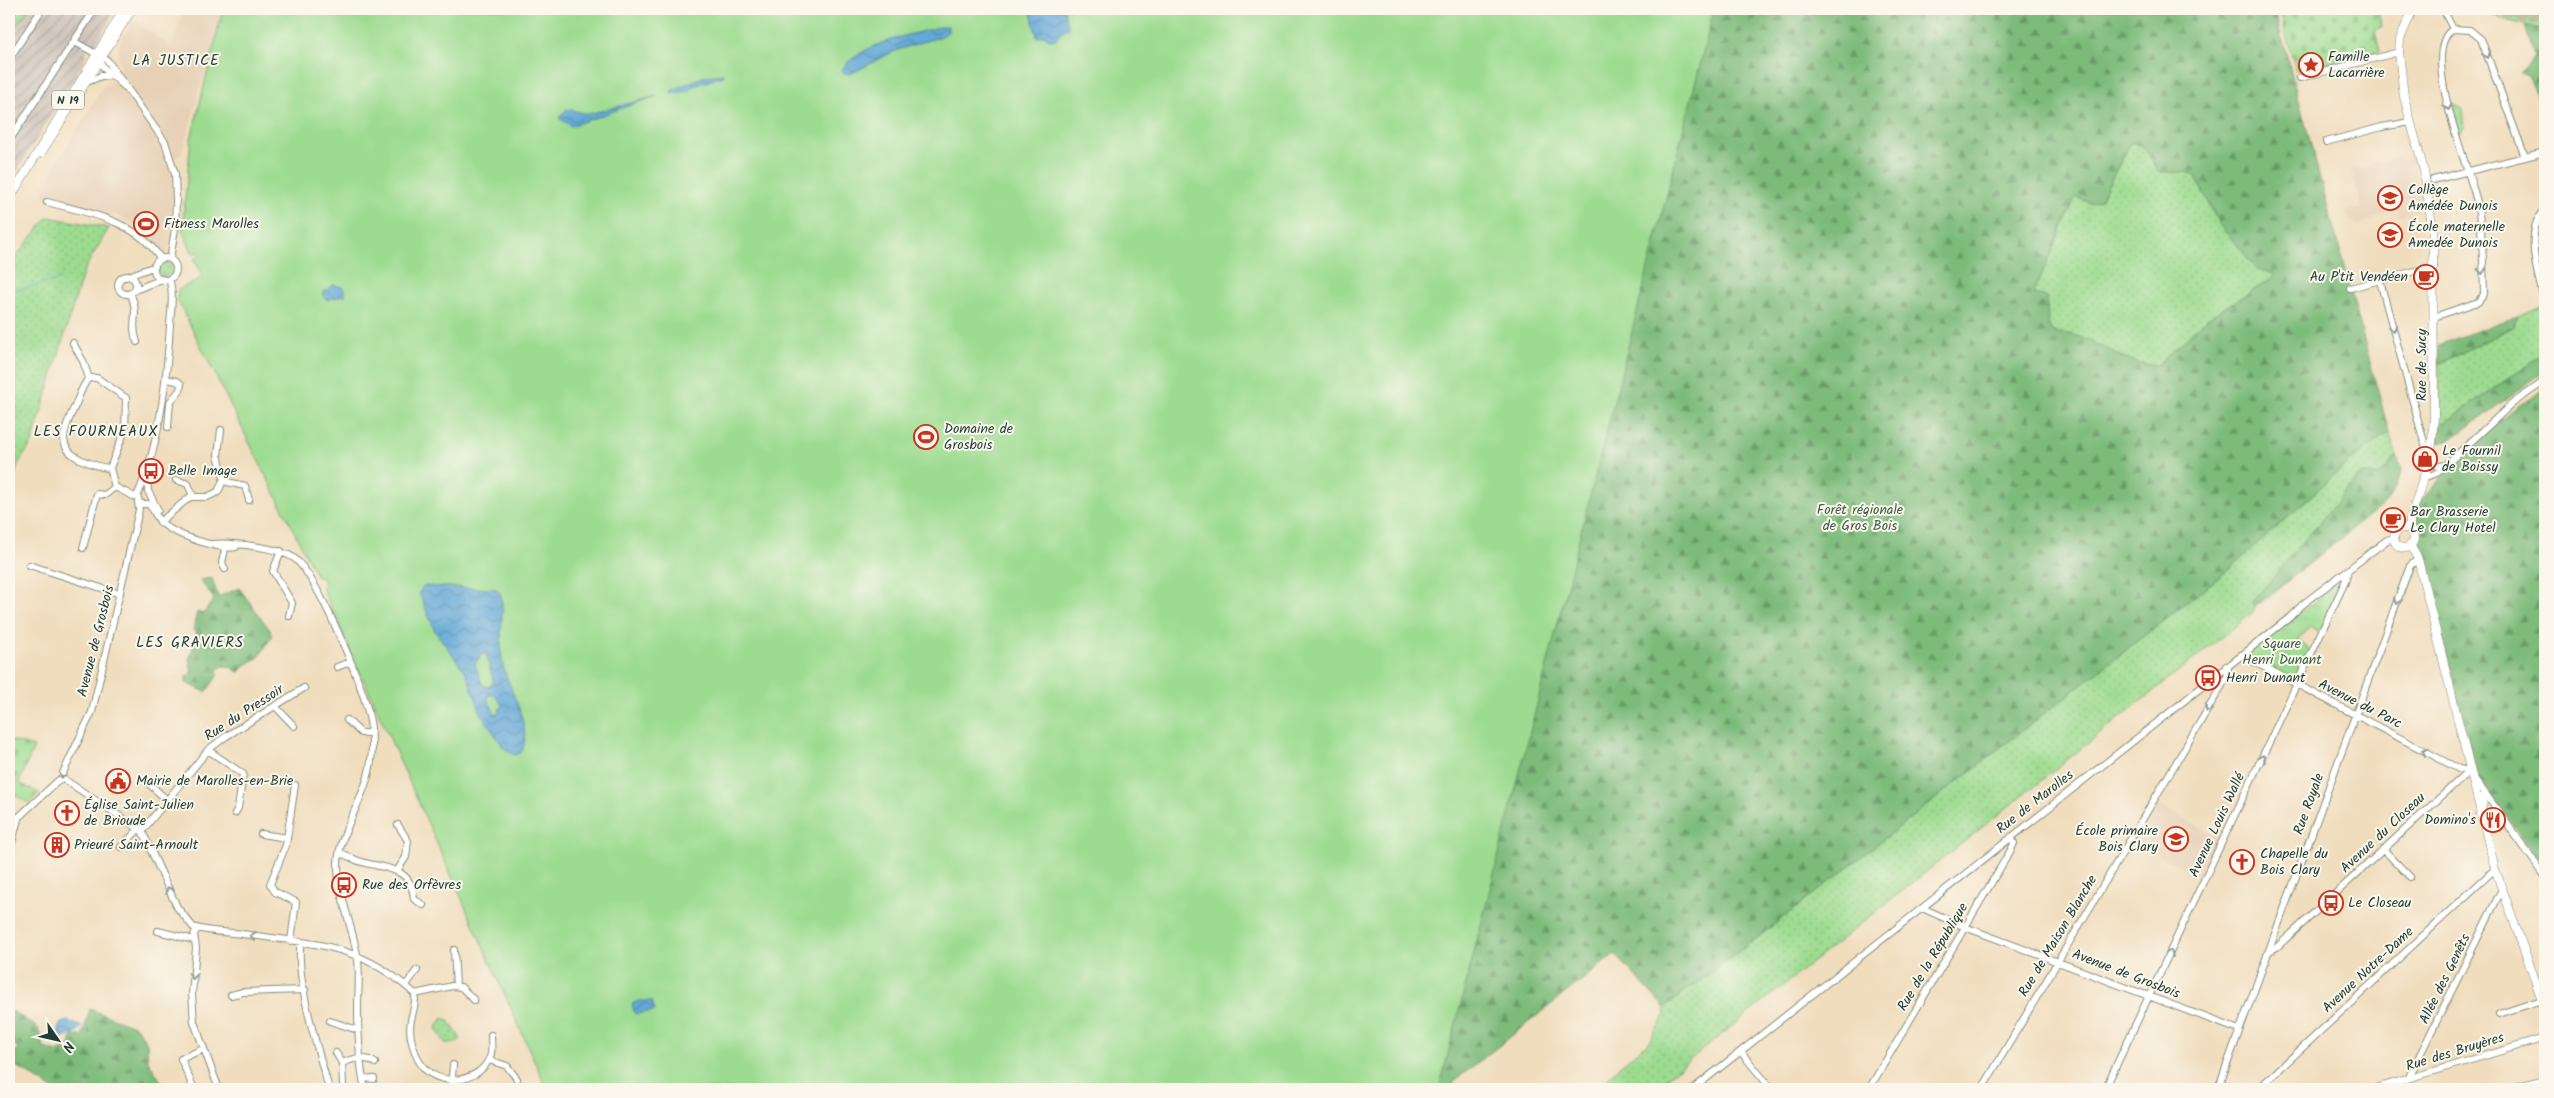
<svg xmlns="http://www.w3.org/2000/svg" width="2554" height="1098" font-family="Kalam,sans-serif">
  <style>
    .built { fill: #e7d0b6 }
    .industrial { fill: url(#industrial-furrows) }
    .grass { fill: url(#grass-dots); stroke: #5e8c62 }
    .forest { fill: url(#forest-firs); stroke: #4e7c57; fill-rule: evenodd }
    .cemetery { fill: url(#cemetery-stones); stroke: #5e8c62 }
    .park { fill: url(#park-tufts); stroke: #5e8c62 }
    .pitch { fill: #9cdb90; stroke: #5e8c62 }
    .water { fill: url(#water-waves); stroke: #417286; fill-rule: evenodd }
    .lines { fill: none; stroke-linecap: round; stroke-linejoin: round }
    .stream { stroke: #63a8d8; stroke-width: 1 }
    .highway-tunnel { stroke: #c6bda2; stroke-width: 9; stroke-dasharray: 9 4.5; stroke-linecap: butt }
    .minor-casing { stroke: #888d78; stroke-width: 8 }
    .major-casing { stroke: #888d78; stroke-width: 9 }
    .minor { stroke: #fff; stroke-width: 6 }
    .major { stroke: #fff; stroke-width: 8 }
    .oneway { stroke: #8f9e9a }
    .labels { text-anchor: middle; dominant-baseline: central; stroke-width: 4; stroke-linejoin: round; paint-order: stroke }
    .shield { fill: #fbf7ec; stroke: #61756b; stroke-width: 1 }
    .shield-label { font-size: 12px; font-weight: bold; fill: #1f3d34 }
    .poi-label { font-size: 14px; fill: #1f3d34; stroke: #fbf7ec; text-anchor: start }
    .street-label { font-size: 14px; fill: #1f3d34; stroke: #fbf7ec }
    .park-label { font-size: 14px; fill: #385d46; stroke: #fbf7ec }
    .neighbourhood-label { font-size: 15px; letter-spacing: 1px; fill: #1f3d34; stroke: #fbf7ec }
  </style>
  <defs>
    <pattern id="industrial-furrows" width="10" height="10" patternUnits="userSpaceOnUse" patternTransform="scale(1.25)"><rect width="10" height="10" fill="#cdc2b9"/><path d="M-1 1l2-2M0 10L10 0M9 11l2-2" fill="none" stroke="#a69f97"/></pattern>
    <pattern id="grass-dots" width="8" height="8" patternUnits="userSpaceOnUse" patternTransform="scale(1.25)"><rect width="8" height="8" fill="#9cdb90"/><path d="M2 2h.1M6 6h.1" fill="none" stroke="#86bd7d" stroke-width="1.8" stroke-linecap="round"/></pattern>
    <pattern id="forest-firs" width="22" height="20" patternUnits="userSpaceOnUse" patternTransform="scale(1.25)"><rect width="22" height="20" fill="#7dbb7a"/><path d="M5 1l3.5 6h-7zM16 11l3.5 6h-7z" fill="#669965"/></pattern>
    <pattern id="cemetery-stones" width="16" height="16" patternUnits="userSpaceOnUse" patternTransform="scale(1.25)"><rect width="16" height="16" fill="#9cdb90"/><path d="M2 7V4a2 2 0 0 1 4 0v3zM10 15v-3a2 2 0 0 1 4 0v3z" fill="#86bd7d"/></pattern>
    <pattern id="park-tufts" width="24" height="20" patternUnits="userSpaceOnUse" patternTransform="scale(1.25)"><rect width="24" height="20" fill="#9cdb90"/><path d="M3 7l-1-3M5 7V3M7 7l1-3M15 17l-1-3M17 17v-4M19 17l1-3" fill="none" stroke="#86bd7d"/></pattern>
    <pattern id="water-waves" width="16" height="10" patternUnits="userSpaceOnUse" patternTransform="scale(1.25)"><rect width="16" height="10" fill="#63a8d8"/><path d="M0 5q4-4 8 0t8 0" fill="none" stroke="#518ab0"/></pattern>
  </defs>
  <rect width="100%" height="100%" fill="#fbf7ec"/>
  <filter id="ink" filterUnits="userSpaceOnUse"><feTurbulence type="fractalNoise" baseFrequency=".02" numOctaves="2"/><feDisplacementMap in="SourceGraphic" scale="10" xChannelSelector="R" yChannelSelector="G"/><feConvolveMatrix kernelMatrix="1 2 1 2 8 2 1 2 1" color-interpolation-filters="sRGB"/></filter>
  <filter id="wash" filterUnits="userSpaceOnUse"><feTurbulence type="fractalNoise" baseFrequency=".0096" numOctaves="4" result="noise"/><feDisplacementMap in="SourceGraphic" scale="20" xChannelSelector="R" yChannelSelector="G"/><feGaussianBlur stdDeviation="1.12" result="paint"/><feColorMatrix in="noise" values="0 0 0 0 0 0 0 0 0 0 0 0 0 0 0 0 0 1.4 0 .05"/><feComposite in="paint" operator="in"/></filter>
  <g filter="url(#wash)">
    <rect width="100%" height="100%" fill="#f0ddbd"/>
    <path class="built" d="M 184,9 L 224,9 L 181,154 L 169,163 L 173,184 L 171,238 L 168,254 L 166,256 L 148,235 L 132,222 L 114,214 L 44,197 L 44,185 L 104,85 L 112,84 L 120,65 L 118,56 L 120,43 L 134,20 L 171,47 Z
      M 2399,158 L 2400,161 L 2413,158 L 2422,206 L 2402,217 L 2395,208 L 2358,226 L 2349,218 L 2347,212 L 2362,208 L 2351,169 L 2360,167 L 2362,169 L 2376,162 Z
      M 2156,804 L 2219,838 L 2202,875 L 2167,860 L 2134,841 Z"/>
    <path class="industrial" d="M 29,9 L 116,9 L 94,46 L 87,46 L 84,62 L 16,172 L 9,173 L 9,36 Z"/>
    <path class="grass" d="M 2498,9 L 2545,9 L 2545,30 L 2501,19 Z
      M 2453,104 L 2463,109 L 2465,127 L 2458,134 Z
      M 2131,142 C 2145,145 2150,154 2155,167 L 2173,173 L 2185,171 L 2195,175 L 2220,226 L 2242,250 L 2248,260 L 2257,269 L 2275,274 L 2272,279 L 2206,319 L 2158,365 C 2129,366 2101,344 2073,337 C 2066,335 2053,335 2049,328 C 2044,319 2047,307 2046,297 L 2033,294 L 2076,196 L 2090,203 L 2100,200 Z
      M 2545,215 L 2545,280 L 2537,229 Z
      M 48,217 L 109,228 L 84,270 L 32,443 L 18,464 L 9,499 L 9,265 Z
      M158 269a7 7 0 1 1 14 0a7 7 0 1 1-14 0Z
      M 2543,305 L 2545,313 L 2545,353 L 2440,426 L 2439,364 L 2513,327 L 2518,316 Z
      M 2389,432 L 2397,456 L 2378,477 C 2370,473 2366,472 2358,477 L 2252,603 L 2255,607 L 2253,612 L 1653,1089 L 1600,1089 L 1616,1069 L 1647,1044 L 1666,1015 L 1664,1007 L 1757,938 L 2232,567 L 2351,460 Z
      M 443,1018 L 448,1020 L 461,1039 L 456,1043 L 445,1043 L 436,1028 Z"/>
    <path class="forest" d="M 1714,9 L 2274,9 L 2389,432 L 2351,460 L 2232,567 L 1757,938 L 1664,1007 L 1615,954 L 1453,1082 L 1457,1089 L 1439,1089 ZM 2131,142 C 2149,146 2150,160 2159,172 C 2172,173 2183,170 2195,175 L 2220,226 L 2242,250 L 2248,260 L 2257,269 L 2275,274 L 2272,279 L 2206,319 L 2158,365 C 2121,366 2091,331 2054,333 L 2049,327 L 2046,297 L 2033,294 L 2076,197 L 2090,203 L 2100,200 Z
      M 2525,26 L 2545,30 L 2545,115 L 2528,76 L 2520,73 L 2534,57 Z
      M 2518,316 L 2513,327 L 2439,364 L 2438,345 Z
      M 2545,353 L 2545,371 L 2448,441 L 2439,443 L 2440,426 Z
      M 2545,389 L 2545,867 L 2477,777 L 2414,522 L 2419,503 L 2446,472 L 2515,408 Z
      M 2397,456 L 2402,471 L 2389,500 L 2255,607 L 2251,603 L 2358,477 C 2366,472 2370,473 2378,477 Z
      M 212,578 L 218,597 L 239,588 L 270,630 L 272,636 L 259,657 L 244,666 L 241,671 L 238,672 C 230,666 225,663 217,670 L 218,675 L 206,692 L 186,683 L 186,677 L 192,673 L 189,659 L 198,636 L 193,630 L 197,612 L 203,614 L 214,599 L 200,580 Z
      M 90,1009 L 136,1027 L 147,1043 L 148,1061 L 166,1089 L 53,1089 L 18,1067 L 13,1066 L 9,1072 L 9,1053 L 12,1056 L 18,1048 L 11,1040 L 9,1013 L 12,1011 L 38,1028 L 44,1048 L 57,1052 L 70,1045 L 72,1036 L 82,1036 Z"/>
    <path class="cemetery" d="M 2279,9 L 2377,9 L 2382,27 L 2375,29 L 2380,52 L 2296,71 Z
      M 9,740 L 34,747 L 19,783 L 40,793 L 29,803 L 9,792 Z"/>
    <path class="park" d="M 9,9 L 29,9 L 9,36 Z
      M 2339,582 L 2341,584 L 2318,633 L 2310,627 L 2298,640 L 2310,650 L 2296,679 L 2250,657 L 2249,653 Z"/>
    <path class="pitch" d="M 223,9 L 1714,9 L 1439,1089 L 547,1089 L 322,587 L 324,583 L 321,577 L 316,575 L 177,299 L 178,290 L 199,279 L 202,275 L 194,259 L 200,256 L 198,252 L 193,254 L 182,230 L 191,139 Z"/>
    <path class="water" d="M 1030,9 L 1064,9 L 1069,28 L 1063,30 L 1056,39 L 1051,40 L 1044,35 L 1037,37 Z
      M 943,26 L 948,26 L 948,32 L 942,36 L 897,50 L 850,74 L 844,73 L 842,69 C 863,42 911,35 943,26 Z
      M 723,74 L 724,76 L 693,86 L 689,91 L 672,93 L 671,91 L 704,76 Z
      M 657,96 L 571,126 L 559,118 L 567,109 L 589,114 Z
      M 333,285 L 343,287 L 346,295 L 327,300 L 323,296 L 324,292 Z
      M 423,586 L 497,589 L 501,595 C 505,619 497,645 504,669 C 511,693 534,730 521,753 L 514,755 L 503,747 L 481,713 L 466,673 L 435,631 L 419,593 ZM 486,653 C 487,663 493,675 493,684 L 487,687 L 482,684 L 475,664 L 482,654 ZM 494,694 L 503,706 L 499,709 L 500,713 L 495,715 L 487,696 Z
      M 639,1001 L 652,1001 L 655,1011 L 635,1014 L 632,1004 Z
      M 68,1021 L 82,1027 L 76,1033 L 63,1038 L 59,1037 L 58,1028 L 61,1023 Z"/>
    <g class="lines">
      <path class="stream" d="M 9,292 L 61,279"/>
    </g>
  </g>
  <g filter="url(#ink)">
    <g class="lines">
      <path class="highway-tunnel" d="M 2489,9 L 2545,17"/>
      <defs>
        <path id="minor" d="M 2443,9 L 2453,29
          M 2453,29 L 2470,30 L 2481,39 L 2525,157
          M 75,42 L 107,60 L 165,142 L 175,174 L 176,201 L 175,229 L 170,259
          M 98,58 L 104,68 L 125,87
          M 9,59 L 42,9
          M 2300,78 L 2399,52
          M 87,82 L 101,76 L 112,76
          M 9,141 L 95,9
          M 2326,142 L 2382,127 L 2411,122
          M 2433,180 L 2545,152
          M 47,202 C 88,213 136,220 161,259
          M 2545,209 C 2524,229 2537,275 2545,301
          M154 269a11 11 0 1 1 22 0a11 11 0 1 1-22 0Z
          M118 285a9 9 0 1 1 18 0a9 9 0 1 1-18 0Z
          M 126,277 L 155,266
          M 2380,281 L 2422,435 L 2427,451 L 2431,454
          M 2350,288 L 2434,266
          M 135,290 L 162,279
          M 130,293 C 141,316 129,322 137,342
          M 2434,317 L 2478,302 L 2484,294 C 2483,264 2483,232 2477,202 C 2470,170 2418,50 2453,29
          M 73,343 L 83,361 L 89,378
          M 89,378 L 97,378 L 126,398 L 125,430 L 110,468 C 102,468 95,465 87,462 C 54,450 63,432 75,406 C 79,397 82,385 89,378 Z
          M 166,379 L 177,381 L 181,384 L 180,390 L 170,402 L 168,427
          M 2429,463 L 2439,466 L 2445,465
          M 110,468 L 115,487 L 137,498
          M 147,478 L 148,491 L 158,510
          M 2423,478 L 2437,473 L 2513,403 L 2545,381
          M 176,480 L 188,484 L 193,496
          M 223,481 L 245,486 L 249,500
          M 148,504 L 140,504 L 137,496 C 159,449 167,377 170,325 C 171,310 174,293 169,279
          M 148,504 C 154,509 156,518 162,523 C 174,535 220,550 236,547
          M 160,522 L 190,497 L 207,497 L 218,492 L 224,478 L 218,455 L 221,430
          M 211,544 C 231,542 280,547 295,559 C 317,576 362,683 368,712 C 372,728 373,745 371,761 C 367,797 338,832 338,865 C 338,897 354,929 358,961 C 360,976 358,992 358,1006 C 358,1034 359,1063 365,1089
          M 83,548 L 97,494 L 105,495 L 115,487
          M 281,551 L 273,571 L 292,603 L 289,616
          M 29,565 L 120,594
          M 225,569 L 222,563 L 226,544
          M 2241,655 L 2459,769 L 2469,771
          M 337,667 L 350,662
          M 276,707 L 294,726
          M 347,720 L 361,733 L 372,733
          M 208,750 L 243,774 L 238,808 L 235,813
          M 63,773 L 92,712 L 139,510 L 138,502
          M 2474,778 L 2545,876
          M 65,780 L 142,831 L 177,907 L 193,927 C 208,932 226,932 242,934 C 312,944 359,942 415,994
          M 146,781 L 167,800
          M 9,826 L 59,780
          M 142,831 L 208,750 L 225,737 L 304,688
          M 261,834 L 287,838
          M 121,847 L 140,828
          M 2383,849 L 2410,877
          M 340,853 C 347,855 354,860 362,862 C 385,869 412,866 414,899 L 423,905
          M 9,854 L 18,819
          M 397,871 L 406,857 L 408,841 L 398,825
          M 1922,908 L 1965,927 L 2239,1030
          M 197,928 L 194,935 L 196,948 L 192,994 L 194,1022 L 219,1089
          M 158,931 L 194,940
          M 291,941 L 296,902 L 275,892 L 270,884 L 286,845 L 295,785
          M 301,942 C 294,976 319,1053 329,1089
          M 454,950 L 456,986
          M 2268,952 L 2277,947 L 2469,771
          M 406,985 L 417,970
          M 415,994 C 416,1005 413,1010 411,1020 C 408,1034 413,1049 419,1061 C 434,1089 482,1085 491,1054 C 492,1048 491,1041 491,1035
          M 415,994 L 452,986 L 461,987 L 474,1000
          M 231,995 L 243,992 L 305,990
          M 2499,1014 L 2545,999
          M 330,1021 L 358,1030
          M 1741,1052 L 1769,1086
          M 336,1053 L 342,1063 L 343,1085
          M 489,1060 L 507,1066 L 517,1079
          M 342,1063 C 353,1058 365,1056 375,1063
          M 363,1078 L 374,1079
          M 2408,1079 L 2502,889
          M 194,1089 L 181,1059 L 203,1049
          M 451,1089 L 453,1065
          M 1693,1089 L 2289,618 L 2302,605 L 2387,540 L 2394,538
          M 1869,1089 L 2012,848 L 2014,843 L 2011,837
          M 1982,1089 L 2227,677 L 2228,669 L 2226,666
          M 2105,1089 L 2345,582 L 2348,570
          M 2218,1089 L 2410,566 L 2418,559
          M 2258,1089 L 2495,869
          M 2373,1089 L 2545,1038
          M 2506,1089 L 2545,1079"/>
        <path id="major" d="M 41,153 L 132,9
          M 9,200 L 124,9
          M2394 538a10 10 0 1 1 20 0a10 10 0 1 1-20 0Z
          M 2410,530 L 2410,520 L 2431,454 L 2434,417 L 2433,232 L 2424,171 L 2404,97 L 2399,52 L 2400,39 L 2413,9
          M 2410,545 L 2418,559 L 2495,869 L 2545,1008
          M 2480,814 L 2485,795"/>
      </defs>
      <use href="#minor" class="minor-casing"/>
      <use href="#major" class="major-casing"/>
      <use href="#minor" class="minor"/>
      <use href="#major" class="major"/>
    </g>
    <defs><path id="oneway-chevron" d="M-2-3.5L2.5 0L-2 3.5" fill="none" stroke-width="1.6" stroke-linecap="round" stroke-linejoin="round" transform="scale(1.25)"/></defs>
    <g class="oneway">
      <use href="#oneway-chevron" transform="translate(2487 55) rotate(69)"/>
      <use href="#oneway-chevron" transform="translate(2448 107) rotate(75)"/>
      <use href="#oneway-chevron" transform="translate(2482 271) rotate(85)"/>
      <use href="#oneway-chevron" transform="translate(2393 328) rotate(75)"/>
      <use href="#oneway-chevron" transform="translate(2397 601) rotate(110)"/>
      <use href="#oneway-chevron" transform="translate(2208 709) rotate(121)"/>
      <use href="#oneway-chevron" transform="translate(2425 751) rotate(-153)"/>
      <use href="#oneway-chevron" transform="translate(2262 758) rotate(-64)"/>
      <use href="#oneway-chevron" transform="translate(169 890) rotate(-114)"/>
      <use href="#oneway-chevron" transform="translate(253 936) rotate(-172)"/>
      <use href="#oneway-chevron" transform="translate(2170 953) rotate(-65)"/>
      <use href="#oneway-chevron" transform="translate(193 976) rotate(94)"/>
    </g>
  </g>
  <defs>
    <symbol id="sight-ring" viewBox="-11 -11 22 22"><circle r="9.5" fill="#fbf7ec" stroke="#c8321e" stroke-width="1.5"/><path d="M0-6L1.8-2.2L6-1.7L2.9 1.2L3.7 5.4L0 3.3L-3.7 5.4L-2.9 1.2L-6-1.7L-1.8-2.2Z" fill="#c8321e"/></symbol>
    <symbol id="school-ring" viewBox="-11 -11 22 22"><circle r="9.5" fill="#fbf7ec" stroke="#c8321e" stroke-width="1.5"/><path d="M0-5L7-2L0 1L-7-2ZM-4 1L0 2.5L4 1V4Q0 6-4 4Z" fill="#c8321e"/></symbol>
    <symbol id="stadium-ring" viewBox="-11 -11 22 22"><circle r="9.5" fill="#fbf7ec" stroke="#c8321e" stroke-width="1.5"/><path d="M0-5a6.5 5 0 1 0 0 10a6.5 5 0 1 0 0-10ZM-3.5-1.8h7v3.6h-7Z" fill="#c8321e"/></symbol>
    <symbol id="cafe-ring" viewBox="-11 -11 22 22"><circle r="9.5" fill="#fbf7ec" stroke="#c8321e" stroke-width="1.5"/><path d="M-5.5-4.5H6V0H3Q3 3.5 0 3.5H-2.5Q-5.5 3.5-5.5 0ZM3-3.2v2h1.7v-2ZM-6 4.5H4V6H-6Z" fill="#c8321e"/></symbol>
    <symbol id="shop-ring" viewBox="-11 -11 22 22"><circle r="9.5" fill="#fbf7ec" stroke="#c8321e" stroke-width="1.5"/><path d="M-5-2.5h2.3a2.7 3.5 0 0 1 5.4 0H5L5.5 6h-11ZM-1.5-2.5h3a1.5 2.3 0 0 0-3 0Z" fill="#c8321e"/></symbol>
    <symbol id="bus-ring" viewBox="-11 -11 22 22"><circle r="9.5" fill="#fbf7ec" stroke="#c8321e" stroke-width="1.5"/><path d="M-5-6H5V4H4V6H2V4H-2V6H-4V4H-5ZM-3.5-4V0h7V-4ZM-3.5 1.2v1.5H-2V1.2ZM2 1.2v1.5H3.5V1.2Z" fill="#c8321e"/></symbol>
    <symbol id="civic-ring" viewBox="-11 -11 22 22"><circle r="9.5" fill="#fbf7ec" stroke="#c8321e" stroke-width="1.5"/><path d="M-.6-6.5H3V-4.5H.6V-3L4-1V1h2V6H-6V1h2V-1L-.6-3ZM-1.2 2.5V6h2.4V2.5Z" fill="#c8321e"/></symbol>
    <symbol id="church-ring" viewBox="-11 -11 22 22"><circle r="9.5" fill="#fbf7ec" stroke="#c8321e" stroke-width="1.5"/><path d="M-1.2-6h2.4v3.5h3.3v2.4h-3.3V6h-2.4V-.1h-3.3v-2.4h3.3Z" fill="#c8321e"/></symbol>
    <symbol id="restaurant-ring" viewBox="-11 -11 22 22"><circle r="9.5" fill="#fbf7ec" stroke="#c8321e" stroke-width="1.5"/><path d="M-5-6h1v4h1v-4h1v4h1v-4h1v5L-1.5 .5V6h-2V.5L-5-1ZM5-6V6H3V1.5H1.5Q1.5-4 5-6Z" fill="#c8321e"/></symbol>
    <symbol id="building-ring" viewBox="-11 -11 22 22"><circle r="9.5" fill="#fbf7ec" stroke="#c8321e" stroke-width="1.5"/><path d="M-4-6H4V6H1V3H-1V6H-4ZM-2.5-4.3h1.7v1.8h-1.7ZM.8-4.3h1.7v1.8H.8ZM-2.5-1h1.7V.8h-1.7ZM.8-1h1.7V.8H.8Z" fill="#c8321e"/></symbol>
  </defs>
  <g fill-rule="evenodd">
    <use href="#sight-ring" x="2297" y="51" width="28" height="28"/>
    <use href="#school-ring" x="2376" y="184" width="28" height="28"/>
    <use href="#stadium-ring" x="132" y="210" width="28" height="28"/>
    <use href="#school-ring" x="2376" y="221" width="28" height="28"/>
    <use href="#cafe-ring" x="2412" y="263" width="28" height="28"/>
    <use href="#stadium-ring" x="912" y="423" width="28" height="28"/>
    <use href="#shop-ring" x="2411" y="445" width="28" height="28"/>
    <use href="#bus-ring" x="137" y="457" width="28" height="28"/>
    <use href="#cafe-ring" x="2379" y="506" width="28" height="28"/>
    <use href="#bus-ring" x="2194" y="664" width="28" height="28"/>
    <use href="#civic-ring" x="104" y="767" width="28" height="28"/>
    <use href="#church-ring" x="53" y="799" width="28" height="28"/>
    <use href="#restaurant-ring" x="2479" y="806" width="28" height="28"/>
    <use href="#school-ring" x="2162" y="825" width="28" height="28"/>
    <use href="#building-ring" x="43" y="831" width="28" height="28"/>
    <use href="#church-ring" x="2228" y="848" width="28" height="28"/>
    <use href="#bus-ring" x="330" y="871" width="28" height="28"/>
    <use href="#bus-ring" x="2317" y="889" width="28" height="28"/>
  </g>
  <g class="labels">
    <rect class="shield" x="52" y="90.5" width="32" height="19" rx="4"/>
    <g class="shield-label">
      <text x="68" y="100">N 19</text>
    </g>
    <g class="poi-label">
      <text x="2328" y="57">Famille<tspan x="2328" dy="16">Lacarrière</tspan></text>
      <text x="2408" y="190">Collège<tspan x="2408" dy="16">Amédée Dunois</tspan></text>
      <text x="164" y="224">Fitness Marolles</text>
      <text x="2408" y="227">École maternelle<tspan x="2408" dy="16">Amedée Dunois</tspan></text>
      <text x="2408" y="277" text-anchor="end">Au P'tit Vendéen</text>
      <text x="944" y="429">Domaine de<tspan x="944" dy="16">Grosbois</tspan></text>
      <text x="2442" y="451">Le Fournil<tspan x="2442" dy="16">de Boissy</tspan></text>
      <text x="168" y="471">Belle Image</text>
      <text x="2410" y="512">Bar Brasserie<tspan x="2410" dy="16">Le Clary Hotel</tspan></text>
      <text x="2226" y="678">Henri Dunant</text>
      <text x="136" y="781">Mairie de Marolles-en-Brie</text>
      <text x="84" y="805">Église Saint-Julien<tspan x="84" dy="16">de Brioude</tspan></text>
      <text x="2476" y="820" text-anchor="end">Domino's</text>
      <text x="2158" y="831" text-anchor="end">École primaire<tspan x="2158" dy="16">Bois Clary</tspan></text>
      <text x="74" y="845">Prieuré Saint-Arnoult</text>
      <text x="2260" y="854">Chapelle du<tspan x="2260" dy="16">Bois Clary</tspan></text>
      <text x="362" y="885">Rue des Orfèvres</text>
      <text x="2348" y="903">Le Closeau</text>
    </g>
    <g class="street-label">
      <text transform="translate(2422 365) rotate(-90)">Rue de Sucy</text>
      <text transform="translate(96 641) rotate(-76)">Avenue de Grosbois</text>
      <text transform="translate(2360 704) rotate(27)">Avenue du Parc</text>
      <text transform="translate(244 713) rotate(-33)">Rue du Pressoir</text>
      <text transform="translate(2035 802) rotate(-38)">Rue de Marolles</text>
      <text transform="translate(2309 804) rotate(-70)">Rue Royale</text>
      <text transform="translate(2217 825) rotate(-65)">Avenue Louis Wallé</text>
      <text transform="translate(2383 833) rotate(-43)">Avenue du Closeau</text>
      <text transform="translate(2058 936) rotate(-59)">Rue de Maison Blanche</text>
      <text transform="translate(1933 957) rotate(-59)">Rue de la République</text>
      <text transform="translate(2368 970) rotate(-43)">Avenue Notre-Dame</text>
      <text transform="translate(2126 974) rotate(21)">Avenue de Grosbois</text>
      <text transform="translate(2445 979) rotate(-64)">Allée des Genêts</text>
      <text transform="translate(2455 1052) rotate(-17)">Rue des Bruyères</text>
    </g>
    <g class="park-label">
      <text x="1860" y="510">Forêt régionale<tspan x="1860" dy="16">de Gros Bois</tspan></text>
      <text x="2282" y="644">Square<tspan x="2282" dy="16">Henri Dunant</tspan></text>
    </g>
    <g class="neighbourhood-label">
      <text x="176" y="61">LA JUSTICE</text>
      <text x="96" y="432">LES FOURNEAUX</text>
      <text x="190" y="643">LES GRAVIERS</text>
    </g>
  </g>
  <rect width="2554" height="1098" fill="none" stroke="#fbf7ec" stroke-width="30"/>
  <g transform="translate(58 1040) rotate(124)" stroke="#fbf7ec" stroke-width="4" paint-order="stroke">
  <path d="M0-4L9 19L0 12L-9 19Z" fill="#1f3d34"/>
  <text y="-8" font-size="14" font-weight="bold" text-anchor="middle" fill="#1f3d34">N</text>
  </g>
</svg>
